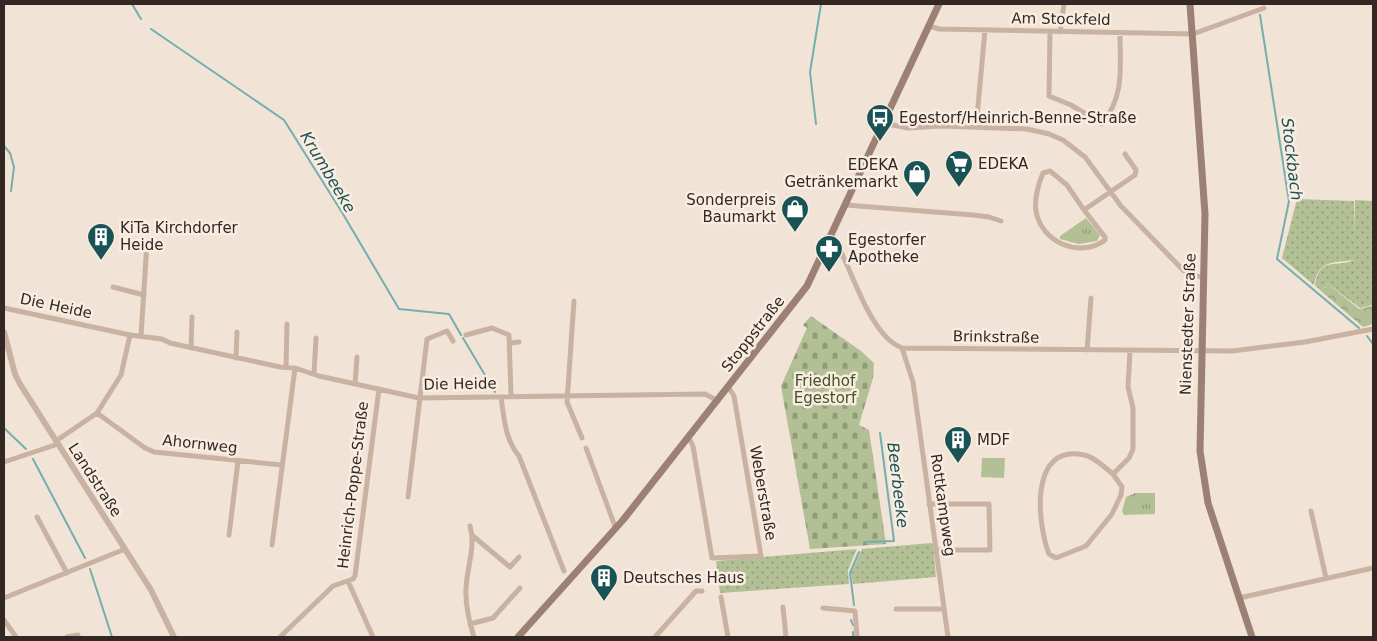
<svg xmlns="http://www.w3.org/2000/svg" width="1377" height="641" font-family="'DejaVu Sans',sans-serif">
  <style>
    .grass { fill: url(#grass-dots) }
    .forest { fill: url(#forest-crowns) }
    .cemetery { fill: url(#cemetery-stones) }
    .park { fill: url(#park-tufts) }
    .pitch { fill: #b3c095 }
    .lines { fill: none; stroke-linecap: round; stroke-linejoin: round }
    .stream { stroke: #74aeaf; stroke-width: 2 }
    .minor { stroke: #c9b2a1; stroke-width: 5 }
    .tertiary { stroke: #c9b2a1; stroke-width: 6 }
    .secondary { stroke: #9c8073; stroke-width: 7 }
    .labels { text-anchor: middle; dominant-baseline: central; stroke-width: 5; stroke-linejoin: round; paint-order: stroke }
    .street-label { font-size: 15px; fill: #332824; stroke: #f9ede1 }
    .poi-label { font-size: 15px; fill: #332824; stroke: #f9ede1; text-anchor: start }
    .park-label { font-size: 15px; fill: #445227; stroke: #f9ede1 }
    .water-label { font-size: 16px; font-style: italic; fill: #195355; stroke: #f9ede1 }
  </style>
  <defs>
    <pattern id="grass-dots" width="8" height="8" patternUnits="userSpaceOnUse" patternTransform="scale(1.25)"><rect width="8" height="8" fill="#b3c095"/><path d="M2 2h.1M6 6h.1" fill="none" stroke="#929c79" stroke-width="1.8" stroke-linecap="round"/></pattern>
    <pattern id="forest-crowns" width="20" height="18" patternUnits="userSpaceOnUse" patternTransform="scale(1.25)"><rect width="20" height="18" fill="#b3c095"/><path d="M2 6a3 3 0 1 1 6 0M12 15a3 3 0 1 1 6 0" fill="none" stroke="#929c79"/></pattern>
    <pattern id="cemetery-stones" width="16" height="16" patternUnits="userSpaceOnUse" patternTransform="scale(1.25)"><rect width="16" height="16" fill="#b3c095"/><path d="M2 7V4a2 2 0 0 1 4 0v3zM10 15v-3a2 2 0 0 1 4 0v3z" fill="#929c79"/></pattern>
    <pattern id="park-tufts" width="24" height="20" patternUnits="userSpaceOnUse" patternTransform="scale(1.25)"><rect width="24" height="20" fill="#b3c095"/><path d="M3 7l-1-3M5 7V3M7 7l1-3M15 17l-1-3M17 17v-4M19 17l1-3" fill="none" stroke="#929c79"/></pattern>
  </defs>
  <rect width="100%" height="100%" fill="#f1e3d5"/>
  <path class="grass" d="M 1297,199 L 1354,201 L 1355,233 L 1355,200 L 1373,201 L 1373,305 L 1360,308 L 1328,284 L 1321,291 L 1315,285 C 1320,256 1335,268 1355,260 C 1333,263 1319,259 1314,285 L 1282,258 Z
    M 931,543 L 933,544 L 936,577 L 853,584 L 851,573 L 862,549 Z
    M 857,549 L 848,570 L 849,584 L 720,593 L 716,561 Z"/>
  <path class="forest" d="M 1328,284 L 1359,309 L 1373,306 L 1373,324 L 1363,327 L 1321,291 Z"/>
  <path class="cemetery" d="M 811,316 L 861,351 L 874,363 L 873,378 L 859,425 L 869,430 L 886,544 L 810,549 L 781,386 L 807,328 L 803,325 Z"/>
  <path class="park" d="M 1086,218 L 1100,235 L 1097,241 L 1079,244 L 1060,239 L 1060,236 Z
    M 1135,493 L 1155,493 L 1155,514 L 1124,515 L 1122,511 L 1126,497 Z"/>
  <path class="pitch" d="M 982,458 L 1005,458 L 1004,478 L 981,477 Z"/>
  <g class="lines">
    <path class="stream" d="M 132,4 L 141,19
      M 1260,15 L 1289,201 L 1277,259 L 1359,328
      M 151,29 L 284,120 L 343,214 L 399,309 L 449,314 L 461,335
      M 816,124 L 810,72 L 821,4
      M 4,146 L 10,153 L 14,167 L 11,191
      M 1367,336 L 1373,344
      M 463,338 L 495,392
      M 4,428 L 26,449
      M 33,459 L 85,558
      M 864,542 L 894,541 L 880,433
      M 90,569 L 112,637
      M 854,605 L 850,573 L 859,552
      M 851,620 L 853,625
      M 853,632 L 853,637"/>
    <path class="minor" d="M 929,26 L 939,29 L 1193,34 L 1264,8
      M 1050,31 L 1049,96 L 1071,105 L 1102,124 C 1125,95 1120,68 1120,33
      M 1060,32 L 1064,4
      M 977,117 L 985,30
      M 884,123 L 907,128 L 941,126 L 1027,129 L 1049,134 L 1063,140 L 1085,157 L 1121,206 L 1184,271 L 1203,278
      M 846,205 L 973,215 L 989,217 L 1001,221
      M 1084,210 L 1067,185 L 1050,171 L 1043,173 C 1038,185 1034,197 1036,211 C 1041,242 1080,259 1105,240 L 1105,237 L 1084,210 L 1135,175 L 1136,170 L 1125,154
      M 832,235 L 843,256
      M 824,253 L 843,256 C 856,283 873,337 902,348 L 1232,351 L 1305,342 L 1373,329
      M 113,287 L 144,295
      M 574,301 L 567,402 L 582,438
      M 4,308 L 130,335 L 162,339 L 170,343 L 280,367 L 295,368 L 319,376 L 419,398 L 705,394 L 718,401
      M 466,335 L 492,328 L 509,335 L 511,395
      M 141,336 L 147,242
      M 511,343 L 519,342
      M 191,348 L 192,317
      M 902,348 L 913,382 L 948,637
      M 1087,351 L 1091,298
      M 236,358 L 237,332
      M 286,367 L 287,324
      M 314,374 L 316,338
      M 355,384 L 357,357
      M 501,397 C 504,417 505,440 519,456 L 564,571
      M 97,413 L 145,448 L 154,452 L 282,465
      M 689,438 L 693,446 L 712,558 L 761,556 L 734,396 L 729,388
      M 56,441 L 97,413 L 121,375 L 130,335
      M 586,448 L 616,529
      M 4,462 L 58,444
      M 1113,474 C 1105,468 1095,457 1084,455 C 1029,443 1037,523 1049,554 L 1056,558 L 1086,546 L 1112,514 L 1121,495 L 1122,487 L 1113,474 L 1129,458 L 1133,449 L 1133,408 L 1128,387 L 1130,351
      M 408,497 L 427,339 L 447,331 L 453,341
      M 929,504 L 989,504 L 990,550 L 936,550
      M 1311,511 L 1326,578
      M 37,517 L 67,573
      M 470,526 C 476,546 467,567 466,588 C 465,604 469,621 474,637
      M 229,535 L 238,461
      M 473,536 L 510,567 L 519,557
      M 272,545 L 295,368
      M 348,581 L 373,637
      M 721,597 L 728,637
      M 4,598 L 125,549
      M 1239,598 L 1373,568
      M 783,607 L 786,637
      M 823,608 L 855,611 L 857,637
      M 896,609 L 944,609
      M 4,620 L 16,637
      M 470,624 L 493,618 L 520,588
      M 67,637 L 78,635
      M 280,637 L 333,586 L 353,579 L 355,576 L 379,389
      M 655,637 L 696,591 L 702,591"/>
    <path class="tertiary" d="M 4,332 L 15,374 L 20,384 L 151,590 L 174,637"/>
    <path class="secondary" d="M 1190,4 L 1205,214 L 1200,451 L 1208,503 L 1252,637
      M 518,637 L 623,520 L 807,286 L 939,4"/>
  </g>
  <defs>
    <symbol id="bus-pin" viewBox="-11 -11 22 30"><path d="M0 17L-7.5 6A9.5 9.5 0 1 1 7.5 6Z" fill="#195355" stroke="#f9ede1"/><path d="M-5-6H5V4H4V6H2V4H-2V6H-4V4H-5ZM-3.5-4V0h7V-4ZM-3.5 1.2v1.5H-2V1.2ZM2 1.2v1.5H3.5V1.2Z" fill="#fff"/></symbol>
    <symbol id="supermarket-pin" viewBox="-11 -11 22 30"><path d="M0 17L-7.5 6A9.5 9.5 0 1 1 7.5 6Z" fill="#195355" stroke="#f9ede1"/><path d="M-6-5.5h2.5l.6 2H6L4.5 2H-2.5L-4.4-4H-6ZM-1.5 3.2a1.3 1.3 0 1 0 .1 0ZM3 3.2a1.3 1.3 0 1 0 .1 0Z" fill="#fff"/></symbol>
    <symbol id="shop-pin" viewBox="-11 -11 22 30"><path d="M0 17L-7.5 6A9.5 9.5 0 1 1 7.5 6Z" fill="#195355" stroke="#f9ede1"/><path d="M-5-2.5h2.3a2.7 3.5 0 0 1 5.4 0H5L5.5 6h-11ZM-1.5-2.5h3a1.5 2.3 0 0 0-3 0Z" fill="#fff"/></symbol>
    <symbol id="building-pin" viewBox="-11 -11 22 30"><path d="M0 17L-7.5 6A9.5 9.5 0 1 1 7.5 6Z" fill="#195355" stroke="#f9ede1"/><path d="M-4-6H4V6H1V3H-1V6H-4ZM-2.5-4.3h1.7v1.8h-1.7ZM.8-4.3h1.7v1.8H.8ZM-2.5-1h1.7V.8h-1.7ZM.8-1h1.7V.8H.8Z" fill="#fff"/></symbol>
    <symbol id="pharmacy-pin" viewBox="-11 -11 22 30"><path d="M0 17L-7.5 6A9.5 9.5 0 1 1 7.5 6Z" fill="#195355" stroke="#f9ede1"/><path d="M-2-6h4v4h4v4h-4v4h-4v-4h-4v-4h4Z" fill="#fff"/></symbol>
  </defs>
  <g fill-rule="evenodd">
    <use href="#bus-pin" x="864" y="102" width="32" height="43"/>
    <use href="#supermarket-pin" x="943" y="148" width="32" height="43"/>
    <use href="#shop-pin" x="901" y="158" width="32" height="43"/>
    <use href="#shop-pin" x="779" y="193" width="32" height="43"/>
    <use href="#building-pin" x="85" y="221" width="32" height="43"/>
    <use href="#pharmacy-pin" x="813" y="233" width="32" height="43"/>
    <use href="#building-pin" x="942" y="424" width="32" height="43"/>
    <use href="#building-pin" x="588" y="562" width="32" height="43"/>
  </g>
  <g class="labels">
    <g class="street-label">
      <text transform="translate(1061 19) rotate(1)">Am Stockfeld</text>
      <text transform="translate(56 306) rotate(12)">Die Heide</text>
      <text transform="translate(1188 324) rotate(-88)">Nienstedter Straße</text>
      <text transform="translate(753 334) rotate(-52)">Stoppstraße</text>
      <text transform="translate(996 337) rotate(1)">Brinkstraße</text>
      <text transform="translate(460 384) rotate(-1)">Die Heide</text>
      <text transform="translate(200 444) rotate(6)">Ahornweg</text>
      <text transform="translate(95 480) rotate(57)">Landstraße</text>
      <text transform="translate(353 485) rotate(-83)">Heinrich-Poppe-Straße</text>
      <text transform="translate(763 493) rotate(80)">Weberstraße</text>
      <text transform="translate(943 505) rotate(82)">Rottkampweg</text>
    </g>
    <g class="poi-label">
      <text x="899" y="118">Egestorf/Heinrich-Benne-Straße</text>
      <text x="978" y="164">EDEKA</text>
      <text x="898" y="165" text-anchor="end">EDEKA<tspan x="898" dy="17">Getränkemarkt</tspan></text>
      <text x="776" y="200" text-anchor="end">Sonderpreis<tspan x="776" dy="17">Baumarkt</tspan></text>
      <text x="120" y="228">KiTa Kirchdorfer<tspan x="120" dy="17">Heide</tspan></text>
      <text x="848" y="240">Egestorfer<tspan x="848" dy="17">Apotheke</tspan></text>
      <text x="977" y="440">MDF</text>
      <text x="623" y="578">Deutsches Haus</text>
    </g>
    <g class="park-label">
      <text x="825" y="381">Friedhof<tspan x="825" dy="17">Egestorf</tspan></text>
    </g>
    <g class="water-label">
      <text transform="translate(1292 159) rotate(83)">Stockbach</text>
      <text transform="translate(328 172) rotate(59)">Krumbeeke</text>
      <text transform="translate(898 485) rotate(83)">Beerbeeke</text>
    </g>
  </g>
  <rect width="1377" height="641" fill="none" stroke="#332824" stroke-width="10"/>
</svg>
